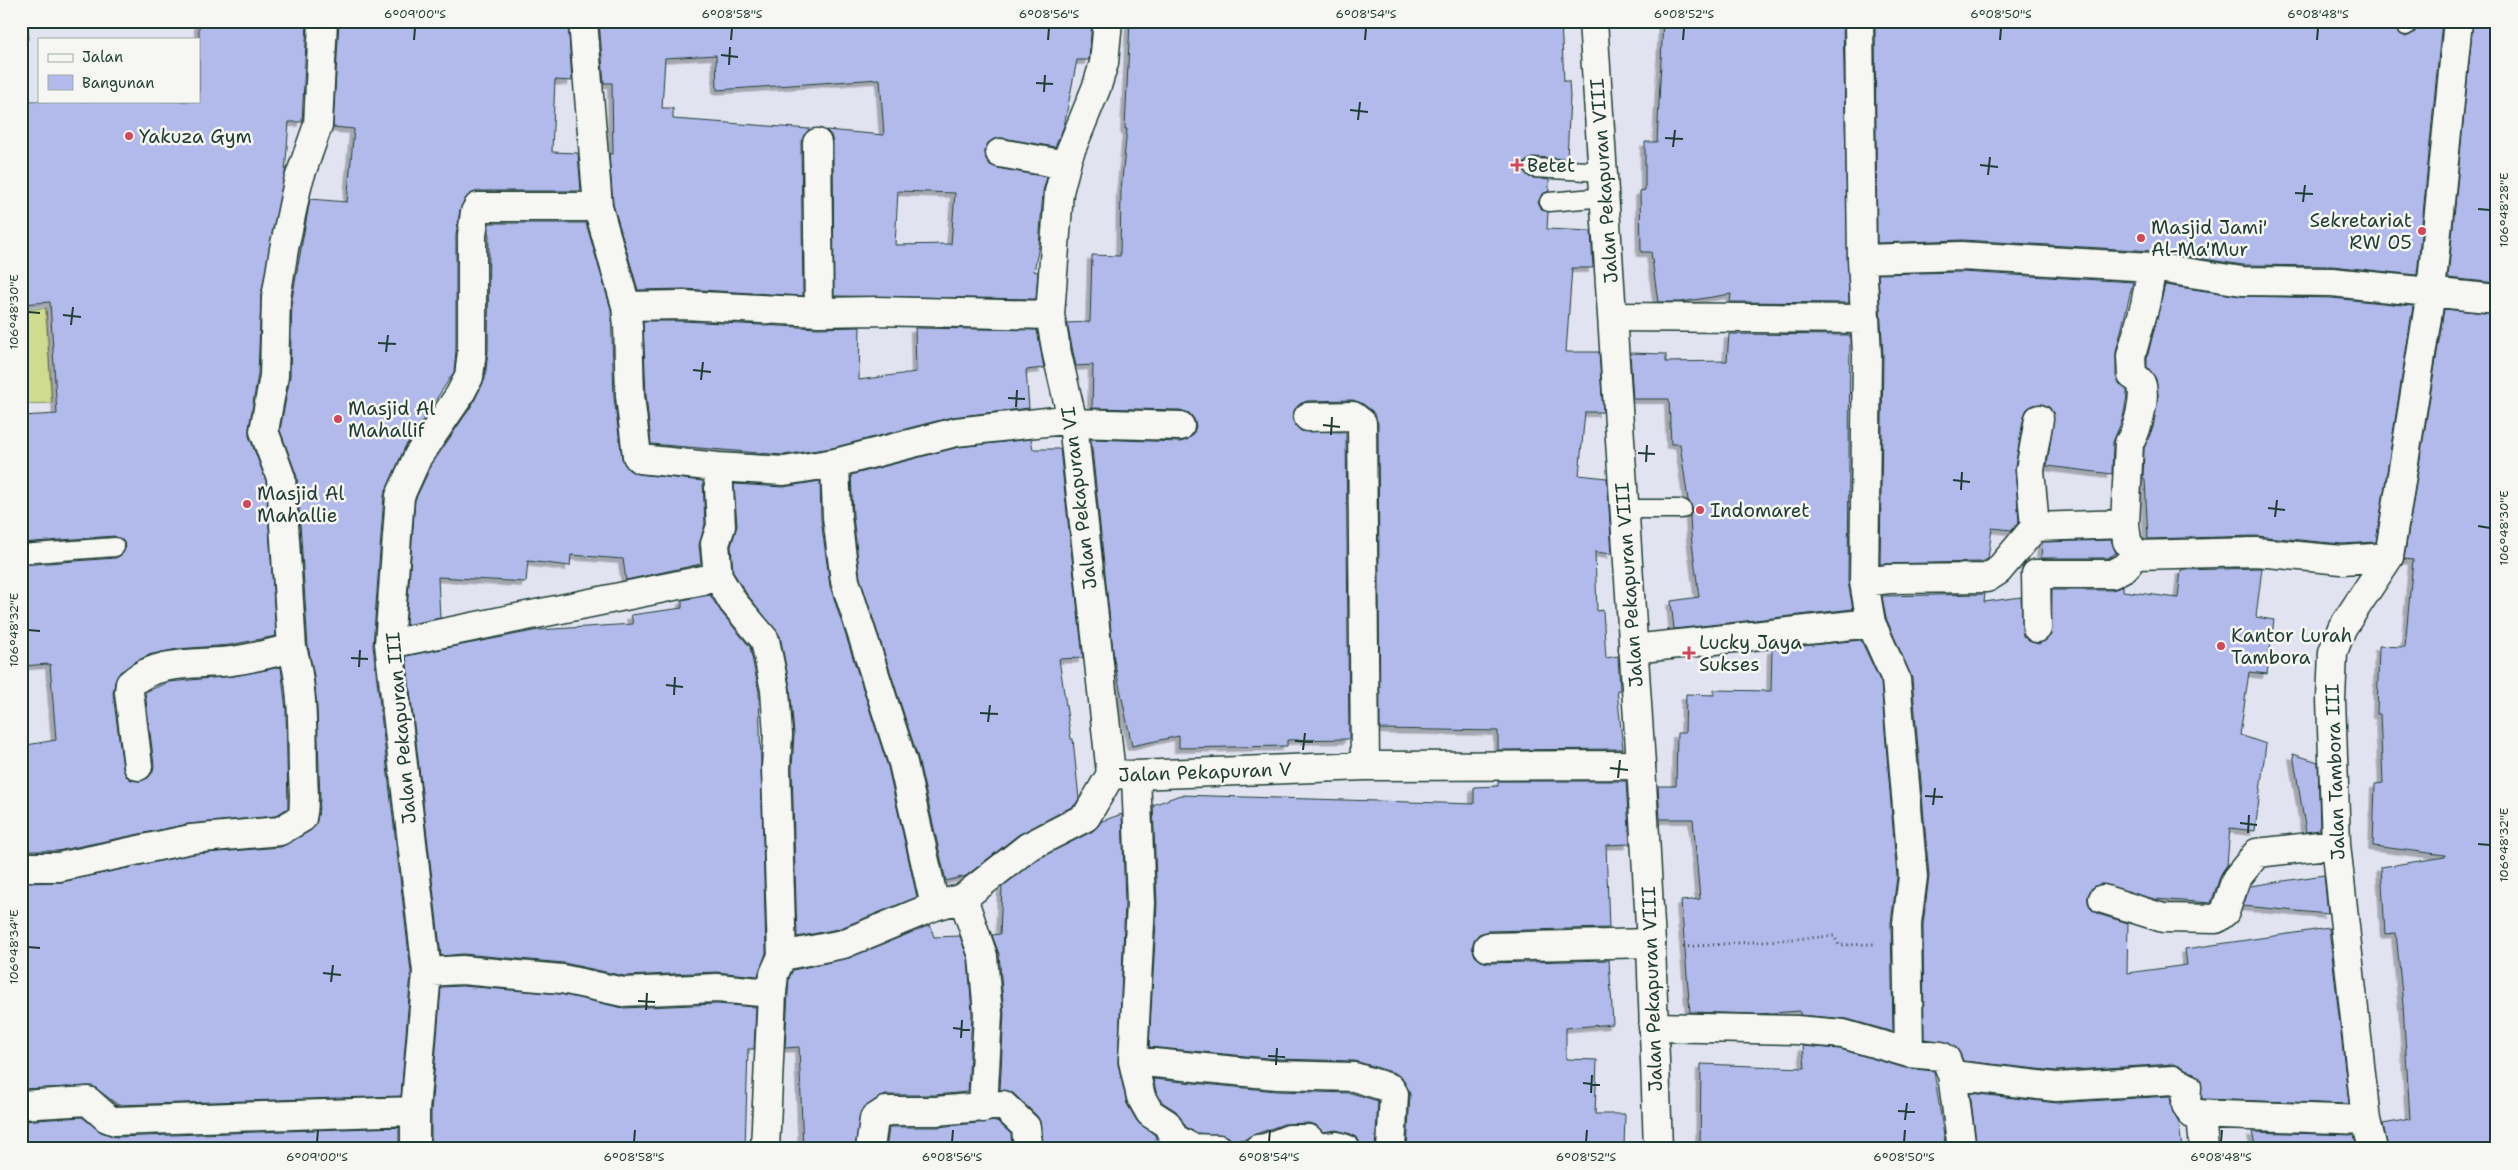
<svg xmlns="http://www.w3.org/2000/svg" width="2518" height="1170" font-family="'Shantell Sans',sans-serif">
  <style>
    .green { fill: #cfdb8e; stroke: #778c61 }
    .building { fill: #b1baeb; stroke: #1f3d34; fill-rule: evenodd; filter: url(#shadow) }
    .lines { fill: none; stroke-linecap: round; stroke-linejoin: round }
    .lane-casing { stroke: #1f3d34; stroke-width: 21 }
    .street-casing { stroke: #1f3d34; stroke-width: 31 }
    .secondary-casing { stroke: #1f3d34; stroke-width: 31 }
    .path { stroke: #1f3d34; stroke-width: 3; stroke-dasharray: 1 4; stroke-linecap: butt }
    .lane { stroke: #f6f6f2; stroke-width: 18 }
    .street { stroke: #f6f6f2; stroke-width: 28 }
    .secondary { stroke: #f6f6f2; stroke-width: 28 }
    .ticks { fill: none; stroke: #1f3d34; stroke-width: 2 }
    .poi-dot { fill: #d1495b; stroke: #f6f6f2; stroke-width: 2 }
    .labels { text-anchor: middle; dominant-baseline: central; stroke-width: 5; stroke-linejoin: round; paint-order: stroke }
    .poi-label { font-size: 19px; fill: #1f3d34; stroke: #f6f6f2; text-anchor: start }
    .street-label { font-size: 19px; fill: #1f3d34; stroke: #f6f6f2 }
    .neatline { fill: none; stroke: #1f3d34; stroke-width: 2 }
    .ticks-label { font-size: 12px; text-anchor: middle; fill: #1f3d34 }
  </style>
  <defs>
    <filter id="shadow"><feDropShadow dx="-4.5" dy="4.5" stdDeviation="0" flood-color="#0004"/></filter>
  </defs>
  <rect width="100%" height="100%" fill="#e1e4f0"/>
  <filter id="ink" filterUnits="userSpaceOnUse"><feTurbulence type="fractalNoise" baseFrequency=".02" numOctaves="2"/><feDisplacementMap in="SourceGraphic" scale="10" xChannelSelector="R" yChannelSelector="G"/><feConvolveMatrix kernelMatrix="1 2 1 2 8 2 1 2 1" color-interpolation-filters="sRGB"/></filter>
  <g filter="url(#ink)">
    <path class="green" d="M 21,21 L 28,21 L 29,39 L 21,40 Z
      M 46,308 L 52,403 L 21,404 L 21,310 Z"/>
    <path class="building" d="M 199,21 L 307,21 L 302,122 L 289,122 L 285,173 L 261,295 L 258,374 L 249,428 L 249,436 L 266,481 L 276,636 L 230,645 L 177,649 L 148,655 L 120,672 L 115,682 L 113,694 L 123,768 L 126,776 L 131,780 L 140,781 L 148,778 L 153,772 L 154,765 L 145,692 L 169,682 L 234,676 L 281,667 L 286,710 L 288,808 L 275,816 L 188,824 L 57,851 L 21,851 L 21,746 L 56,740 L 50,664 L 21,666 L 21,565 L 116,558 L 121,555 L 126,547 L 123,541 L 114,536 L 21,543 L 21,416 L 57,414 L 50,302 L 21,304 L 21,101 L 199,101 Z
      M 339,21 L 568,21 L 572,81 L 555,80 L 552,152 L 578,153 L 581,191 L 478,191 L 470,194 L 465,199 L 460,210 L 456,235 L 456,350 L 454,372 L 405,447 L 384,495 L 373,646 L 411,972 L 401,1096 L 118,1105 L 93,1086 L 21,1089 L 21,883 L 62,882 L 193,854 L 281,847 L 310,831 L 317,821 L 320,800 L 317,708 L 314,676 L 308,646 L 297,477 L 280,430 L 290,377 L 292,299 L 310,199 L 347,202 L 354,129 L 333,127 Z
      M 599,21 L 1092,21 L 1089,60 L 1077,60 L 1064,126 L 1055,147 L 1002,138 L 994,139 L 988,143 L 985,150 L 986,159 L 990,165 L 997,168 L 1047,177 L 1043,191 L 1039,246 L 1034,271 L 1038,272 L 1036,299 L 834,296 L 833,143 L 831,135 L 826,130 L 884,135 L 880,79 L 717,90 L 716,55 L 665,58 L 662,108 L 673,108 L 673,119 L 810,129 L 804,135 L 801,143 L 803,296 L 684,289 L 638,290 L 613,204 L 609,154 L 613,154 L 612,83 L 604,83 ZM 898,191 L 955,193 L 951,244 L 895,245 Z
      M 1130,21 L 1561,21 L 1564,81 L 1569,81 L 1570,97 L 1567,159 L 1534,157 L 1525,162 L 1523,168 L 1529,177 L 1549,180 L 1549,191 L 1543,194 L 1538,202 L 1541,208 L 1548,212 L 1547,229 L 1591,231 L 1593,268 L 1572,268 L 1566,352 L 1599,352 L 1603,412 L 1585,412 L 1579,475 L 1607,478 L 1612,554 L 1595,552 L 1597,611 L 1603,610 L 1606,658 L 1618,656 L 1620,690 L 1617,690 L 1623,749 L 1498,750 L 1498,731 L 1380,729 L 1378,423 L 1372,411 L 1363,404 L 1353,400 L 1307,401 L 1300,404 L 1295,409 L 1292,417 L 1295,425 L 1301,431 L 1346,432 L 1349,739 L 1287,740 L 1287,746 L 1179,748 L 1179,736 L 1132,746 L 1114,660 L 1091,439 L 1180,442 L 1187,440 L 1193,435 L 1196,426 L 1194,419 L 1189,413 L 1180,410 L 1092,408 L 1093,365 L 1076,366 L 1067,323 L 1090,322 L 1092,255 L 1120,256 L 1121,190 L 1127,129 L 1125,129 Z
      M 1663,21 L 1843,21 L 1849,303 L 1730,302 L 1731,294 L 1681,302 L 1658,302 L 1651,252 L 1641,252 L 1640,191 L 1645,190 L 1645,142 L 1657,142 Z
      M 1875,21 L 2395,21 L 2397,32 L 2406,37 L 2415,32 L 2417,21 L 2442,21 L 2417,275 L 2332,266 L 2243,265 L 2153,251 L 1962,240 L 1877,243 Z
      M 2473,21 L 2497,21 L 2497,283 L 2448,278 Z
      M 489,223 L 586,223 L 611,309 L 614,398 L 622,458 L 629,470 L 638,474 L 703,481 L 705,524 L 699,545 L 701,564 L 626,580 L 623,559 L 571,555 L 570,566 L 528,561 L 526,582 L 438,577 L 440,618 L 406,625 L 415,500 L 432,464 L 472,405 L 485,379 L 488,351 Z
      M 1961,272 L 2133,282 L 2116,352 L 2116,376 L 2119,383 L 2127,390 L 2127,396 L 2123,418 L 2113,442 L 2112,474 L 2047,466 L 2054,414 L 2049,407 L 2042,404 L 2033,405 L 2027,409 L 2024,416 L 2015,467 L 2019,522 L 2012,530 L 1992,528 L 1988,559 L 1982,562 L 1880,564 L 1883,355 L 1878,274 Z
      M 2165,285 L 2240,296 L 2331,298 L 2413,306 L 2376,542 L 2342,544 L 2256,536 L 2148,539 L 2145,479 L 2143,478 L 2144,448 L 2153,427 L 2158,396 L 2156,379 L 2147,367 L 2147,358 Z
      M 2444,309 L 2497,314 L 2497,1149 L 2388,1149 L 2383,1124 L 2410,1119 L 2403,1005 L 2396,933 L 2385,934 L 2381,867 L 2445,857 L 2445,855 L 2373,846 L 2375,784 L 2383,783 L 2380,714 L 2377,714 L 2379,646 L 2405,647 L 2413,560 L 2404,559 Z
      M 643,321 L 683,321 L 818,328 L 860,327 L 859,380 L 916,372 L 915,328 L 1037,330 L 1044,368 L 1026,370 L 1029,408 L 952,417 L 832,448 L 783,455 L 651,444 L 646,395 Z
      M 1729,334 L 1850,335 L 1848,582 L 1853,609 L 1674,629 L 1671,601 L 1699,597 L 1691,535 L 1690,516 L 1693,509 L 1688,500 L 1680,444 L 1671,444 L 1669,399 L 1633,399 L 1630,353 L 1666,354 L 1666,362 L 1727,361 Z
      M 1031,439 L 1033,449 L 1060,449 L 1083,658 L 1059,659 L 1071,739 L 1073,739 L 1079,799 L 1075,805 L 1018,835 L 966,876 L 946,881 L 918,758 L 860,578 L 853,516 L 851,475 L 959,447 Z
      M 820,481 L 821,519 L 830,586 L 888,767 L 917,897 L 838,929 L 797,937 L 792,768 L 794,734 L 790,687 L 780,636 L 746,593 L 733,572 L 731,546 L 737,526 L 734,484 L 783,487 Z
      M 2111,540 L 2116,553 L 2108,558 L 2041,558 L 2042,542 Z
      M 2262,568 L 2256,617 L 2274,620 L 2267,674 L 2249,672 L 2240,735 L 2266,744 L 2255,831 L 2230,828 L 2227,865 L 2221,874 L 2211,903 L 2154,899 L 2100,884 L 2092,888 L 2088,895 L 2088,902 L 2091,909 L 2098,914 L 2128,923 L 2127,973 L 2187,965 L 2185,949 L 2329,928 L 2349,1104 L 2202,1099 L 2200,1079 L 2194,1073 L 2174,1064 L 2056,1071 L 1963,1061 L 1960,1053 L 1949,1043 L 1924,1039 L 1923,924 L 1929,876 L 1912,678 L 1886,618 L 1882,596 L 1985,594 L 1984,602 L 2021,597 L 2023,636 L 2029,641 L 2038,644 L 2045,641 L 2051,635 L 2052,590 L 2112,590 L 2123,586 L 2123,591 L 2178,598 L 2181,570 Z
      M 710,595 L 721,612 L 750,647 L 759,692 L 766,953 L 758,976 L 716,972 L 624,976 L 564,963 L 463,954 L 441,956 L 406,656 L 538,630 L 633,624 L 631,615 L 682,608 L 682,600 Z
      M 1861,640 L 1881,683 L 1897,877 L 1891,923 L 1893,1032 L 1847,1019 L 1800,1015 L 1800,1011 L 1758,1014 L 1690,1012 L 1681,901 L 1700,899 L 1693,819 L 1660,819 L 1658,786 L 1676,786 L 1677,733 L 1685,733 L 1686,694 L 1714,695 L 1714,690 L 1771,691 L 1772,649 Z
      M 2293,754 L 2318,762 L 2320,830 L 2306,832 Z
      M 1498,781 L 1626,781 L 1630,844 L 1606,845 L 1609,928 L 1488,931 L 1479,934 L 1474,940 L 1472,947 L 1475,956 L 1481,961 L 1488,963 L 1609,960 L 1613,1024 L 1566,1028 L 1566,1059 L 1597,1060 L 1595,1114 L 1625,1114 L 1624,1149 L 1407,1149 L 1410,1094 L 1403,1079 L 1395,1073 L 1355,1061 L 1278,1059 L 1149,1047 L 1157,904 L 1153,805 L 1180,795 L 1474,804 L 1474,787 L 1498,786 Z
      M 1122,814 L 1125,903 L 1118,1064 L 1127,1104 L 1137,1121 L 1155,1135 L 1159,1149 L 1043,1149 L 1042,1126 L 1037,1116 L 1013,1093 L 1000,1090 L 1004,1013 L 999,954 L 992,935 L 1000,934 L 1002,887 L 1036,860 L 1093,831 L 1102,821 Z
      M 2324,875 L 2328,914 L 2243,906 L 2250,886 Z
      M 930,925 L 934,937 L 960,936 L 968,959 L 972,1014 L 968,1092 L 935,1095 L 886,1095 L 878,1098 L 861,1111 L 855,1149 L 803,1149 L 799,1047 L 785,1048 L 788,994 L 789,978 L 793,970 L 849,958 Z
      M 462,986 L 560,994 L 623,1008 L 717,1004 L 756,1007 L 754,1049 L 748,1049 L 745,1149 L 431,1149 L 431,1112 L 441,987 Z
      M 1803,1046 L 1840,1049 L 1905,1068 L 1934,1071 L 1946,1149 L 1700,1149 L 1701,1064 L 1805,1068 Z
      M 1153,1079 L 1276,1091 L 1351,1093 L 1378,1101 L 1375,1149 L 1361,1149 L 1358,1139 L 1351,1134 L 1336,1130 L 1323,1132 L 1316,1125 L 1309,1123 L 1284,1124 L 1256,1134 L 1246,1139 L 1238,1140 L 1238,1149 L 1234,1149 L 1233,1141 L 1227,1136 L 1196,1133 L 1186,1127 L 1176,1111 L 1162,1102 L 1156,1091 Z
      M 1970,1093 L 2057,1103 L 2170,1096 L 2173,1113 L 2179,1123 L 2182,1149 L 1977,1149 Z
      M 82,1117 L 101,1132 L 116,1137 L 399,1127 L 399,1149 L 21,1149 L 21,1121 Z
      M 997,1121 L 1011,1134 L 1012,1149 L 886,1149 L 889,1128 L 891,1127 L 937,1127 Z
      M 2252,1132 L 2354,1135 L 2357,1149 L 2256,1149 Z"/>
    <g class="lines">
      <defs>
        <path id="lane" d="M 2406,26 L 2406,21
          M 1534,168 L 1604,172
          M 1549,202 L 1605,197
          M 1624,509 L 1682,509
          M 21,554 L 115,547"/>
        <path id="street" d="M 583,21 L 598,207 L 626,306 L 628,326 L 630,396 L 637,456 L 640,459 L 718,467 L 784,471 L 835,463 L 956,432 L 1073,419
          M 1108,21 L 1104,63 L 1097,86 L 1068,157 L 1059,192 L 1050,315 L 1057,354 L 1073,423 L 1111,774
          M 1859,21 L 1862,259 L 1867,355 L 1864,582 L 1871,623 L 1896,679 L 1913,877 L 1907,923 L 1909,1053
          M 817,143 L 819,312
          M 1000,153 L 1066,165
          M 1862,259 L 1961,256 L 2152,267 L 2242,281 L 2332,282 L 2497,299
          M 626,306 L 683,305 L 819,312 L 876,311 L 1050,315
          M 1613,317 L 1865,319
          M 1308,417 L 1353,416 L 1362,423 L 1365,766
          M 1073,423 L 1180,426
          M 835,463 L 837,517 L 845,581 L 903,763 L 935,906
          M 718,467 L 721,526 L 715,544 L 718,577 L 733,602 L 765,640 L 775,690 L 778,735 L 776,768 L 782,956
          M 2125,524 L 2129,443 C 2137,432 2147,396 2141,383 C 2140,380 2135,377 2132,375 L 2131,356 L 2145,305 L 2152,267
          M 2035,527 L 2125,524 L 2127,541 L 2136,555 L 2256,552 L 2342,560 L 2389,557
          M 1864,582 L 1889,579 L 1987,578 L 1998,571 L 2035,527 L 2030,470 L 2039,419
          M 2037,628 L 2036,574 L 2112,574 L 2125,567 L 2136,555
          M 389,644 L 718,577
          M 1633,649 L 1871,623
          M 138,766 L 129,692 L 130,684 C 157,659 198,665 232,661 C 252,658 273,653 292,648
          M 1136,775 L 1141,903 L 1133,1061 L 1141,1097 L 1150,1113 L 1167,1124 L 1174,1138 L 1175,1149
          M 21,867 L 59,867 L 191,839 L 280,831 L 302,818 C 306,802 303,788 303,772 C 302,732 304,687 292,648 L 281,478 L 264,431 L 274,376 L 276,298 L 284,249 L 298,182 L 318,125 L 323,21
          M 963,898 L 983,956 L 988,1014 L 983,1108
          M 2103,899 L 2163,918 L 2216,919 L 2225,912 L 2236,879 L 2257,853 L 2336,844
          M 1488,947 L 1651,943
          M 427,972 L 462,970 L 562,979 L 623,992 L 717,988 L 772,993
          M 1653,1027 L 1796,1030 L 1843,1034 L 1909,1053 L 1941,1056 L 1946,1059 L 1952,1075 L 2056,1087 L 2174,1080 L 2187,1087 L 2186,1105 L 2192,1114 L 2366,1120
          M 1133,1061 L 1277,1075 L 1354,1077 L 1390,1088 L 1394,1094 L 1391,1149
          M 1952,1075 L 1962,1149
          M 21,1105 L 88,1101 L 107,1118 L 115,1121 L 415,1111
          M 2201,1114 L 2204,1149
          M 1174,1138 L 1192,1148 L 1219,1149
          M 415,1149 L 415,1111 L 427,972 L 389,644 L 400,496 L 418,456 L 459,396 L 469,377 L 472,351 L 472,235 L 475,212 L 478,207 L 598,207
          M 765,1149 L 772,993 L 774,974 L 782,956 L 843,944 L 935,906 L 963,898 L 1028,847 L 1086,817 L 1111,774 L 1136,775 L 1365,766 L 1641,765
          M 870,1149 L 874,1119 L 886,1111 L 936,1111 L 1003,1105 L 1026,1127 L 1028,1149
          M 1258,1149 L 1266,1148 L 1289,1139 L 1309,1139 L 1317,1148 L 1337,1146 L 1346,1149
          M 2373,1149 L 2366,1120 L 2336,844 L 2331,699 L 2333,652 L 2342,628 L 2389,557 L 2431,292 L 2458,21"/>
        <path id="secondary" d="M 1593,21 L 1641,765 L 1651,943 L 1658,1149"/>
      </defs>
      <use href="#lane" class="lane-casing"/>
      <use href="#street" class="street-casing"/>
      <use href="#secondary" class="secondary-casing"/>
      <path class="path" d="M 1683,947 L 1834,936 L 1839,945 L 1875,944"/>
      <use href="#lane" class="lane"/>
      <use href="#street" class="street"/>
      <use href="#secondary" class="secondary"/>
    </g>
  </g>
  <path class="ticks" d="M 414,40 L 415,28M 731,40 L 732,28M 1048,40 L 1049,28M 1365,40 L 1366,28M 1683,40 L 1684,28M 2000,40 L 2001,28M 2317,40 L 2318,28M 721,55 L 738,57M 729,65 L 730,47M 1036,83 L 1053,84M 1044,92 L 1045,75M 1350,110 L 1368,112M 1358,120 L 1360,102M 1665,138 L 1683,139M 1673,147 L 1675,130M 1980,165 L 1998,167M 1988,175 L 1990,157M 2295,193 L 2313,194M 2303,202 L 2305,185M 2478,209 L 2490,210M 28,312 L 40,313M 63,315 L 81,317M 71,325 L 73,307M 378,343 L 396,344M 386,352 L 388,335M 693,370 L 711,372M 701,380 L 703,362M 1008,398 L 1025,399M 1016,407 L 1017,390M 1323,425 L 1340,427M 1331,435 L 1332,417M 1638,453 L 1655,454M 1646,462 L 1647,445M 1953,480 L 1970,482M 1961,490 L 1962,472M 2268,508 L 2285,510M 2275,517 L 2277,500M 2478,526 L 2490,528M 28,630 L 40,631M 351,658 L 368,659M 359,667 L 360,650M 666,685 L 683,687M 674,695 L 675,677M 980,713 L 998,714M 988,722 L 990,705M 1295,741 L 1313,742M 1303,750 L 1305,733M 1610,768 L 1628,770M 1618,778 L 1620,760M 1925,796 L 1943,797M 1933,805 L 1935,788M 2240,823 L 2257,825M 2248,833 L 2249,815M 2478,844 L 2490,845M 28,947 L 40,948M 323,973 L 341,975M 331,982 L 333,965M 638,1001 L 655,1002M 646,1010 L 647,993M 953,1028 L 970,1030M 961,1038 L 962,1020M 1268,1056 L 1285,1057M 1276,1065 L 1277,1048M 1583,1083 L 1600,1085M 1591,1093 L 1592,1075M 1898,1111 L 1915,1112M 1905,1120 L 1907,1103M 317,1142 L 318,1130M 634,1142 L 635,1130M 952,1142 L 953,1130M 1269,1142 L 1270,1130M 1586,1142 L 1587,1130M 1904,1142 L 1905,1130M 2221,1142 L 2222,1130"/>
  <g class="poi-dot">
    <circle cx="129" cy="136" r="5"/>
    <path d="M1514.5 157.5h5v5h5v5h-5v5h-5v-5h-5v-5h5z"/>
    <circle cx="2422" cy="231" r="5"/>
    <circle cx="2141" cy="238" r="5"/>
    <circle cx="338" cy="419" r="5"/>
    <circle cx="247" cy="504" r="5"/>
    <circle cx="1700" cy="510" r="5"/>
    <circle cx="2221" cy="646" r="5"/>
    <path d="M1686.5 645.5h5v5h5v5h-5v5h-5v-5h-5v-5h5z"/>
  </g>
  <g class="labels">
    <g class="poi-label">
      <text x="139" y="136">Yakuza Gym</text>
      <text x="1527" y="165">Betet</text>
      <text x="2412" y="220" text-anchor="end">Sekretariat<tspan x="2412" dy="22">RW 05</tspan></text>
      <text x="2151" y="227">Masjid Jami'<tspan x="2151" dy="22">Al-Ma'Mur</tspan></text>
      <text x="348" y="408">Masjid Al<tspan x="348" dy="22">Mahallif</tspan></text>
      <text x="257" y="493">Masjid Al<tspan x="257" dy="22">Mahallie</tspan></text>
      <text x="1710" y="510">Indomaret</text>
      <text x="2231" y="635">Kantor Lurah<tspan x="2231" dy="22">Tambora</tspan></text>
      <text x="1699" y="642">Lucky Jaya<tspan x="1699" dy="22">Sukses</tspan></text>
    </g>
    <g class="street-label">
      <text transform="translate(1604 181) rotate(-94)">Jalan Pekapuran VIII</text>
      <text transform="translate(1079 498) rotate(-97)">Jalan Pekapuran VI</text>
      <text transform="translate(1629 585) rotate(-94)">Jalan Pekapuran VIII</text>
      <text transform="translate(401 728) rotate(-95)">Jalan Pekapuran III</text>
      <text transform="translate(1205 772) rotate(-2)">Jalan Pekapuran V</text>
      <text transform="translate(2335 772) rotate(-92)">Jalan Tambora III</text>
      <text transform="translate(1652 989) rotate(-92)">Jalan Pekapuran VIII</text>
    </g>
  </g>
  <rect width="2518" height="1170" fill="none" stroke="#f6f6f2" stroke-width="55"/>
  <rect x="38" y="38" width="162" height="65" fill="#f6f6f2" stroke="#a0aca6"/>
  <rect x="48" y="54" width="25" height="8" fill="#f6f6f2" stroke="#a0aca6"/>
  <text x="82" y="62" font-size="15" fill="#1f3d34">Jalan</text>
  <rect x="48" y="75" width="25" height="15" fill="#b1baeb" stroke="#a0aca6"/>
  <text x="82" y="88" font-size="15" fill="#1f3d34">Bangunan</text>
  <rect x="28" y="28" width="2462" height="1114" class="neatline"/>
  <g class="ticks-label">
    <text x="415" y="18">6°09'00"S</text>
    <text x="732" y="18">6°08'58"S</text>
    <text x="1049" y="18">6°08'56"S</text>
    <text x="1366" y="18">6°08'54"S</text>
    <text x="1684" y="18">6°08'52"S</text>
    <text x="2001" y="18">6°08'50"S</text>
    <text x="2318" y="18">6°08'48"S</text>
    <text transform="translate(2504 210) rotate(-90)" y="4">106°48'28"E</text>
    <text transform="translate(14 312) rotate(-90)" y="4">106°48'30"E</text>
    <text transform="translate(2504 528) rotate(-90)" y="4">106°48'30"E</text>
    <text transform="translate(14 630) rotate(-90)" y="4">106°48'32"E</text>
    <text transform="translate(2504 845) rotate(-90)" y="4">106°48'32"E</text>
    <text transform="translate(14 947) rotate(-90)" y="4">106°48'34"E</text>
    <text x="317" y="1161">6°09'00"S</text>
    <text x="634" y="1161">6°08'58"S</text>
    <text x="952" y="1161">6°08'56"S</text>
    <text x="1269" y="1161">6°08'54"S</text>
    <text x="1586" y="1161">6°08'52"S</text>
    <text x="1904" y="1161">6°08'50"S</text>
    <text x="2221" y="1161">6°08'48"S</text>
  </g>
</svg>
